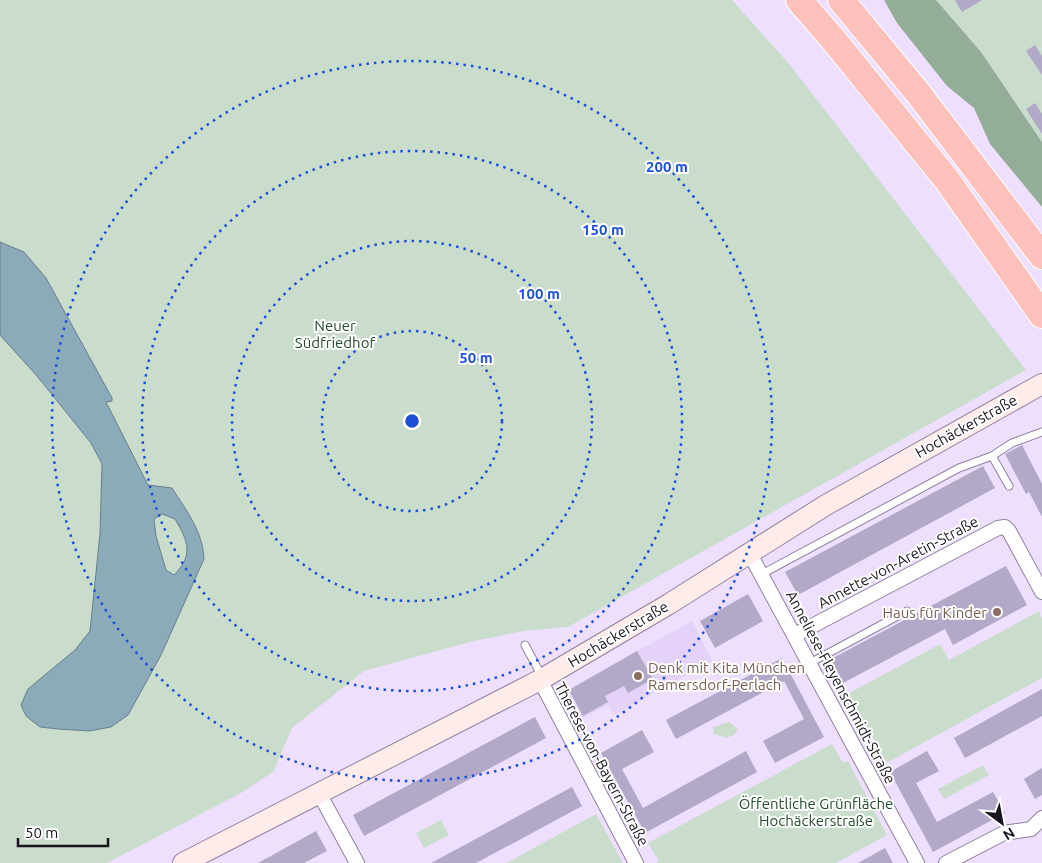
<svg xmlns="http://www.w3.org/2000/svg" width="1042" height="863" font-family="Ubuntu,sans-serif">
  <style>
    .built { fill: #e4d2f9 }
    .green { fill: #caddcd }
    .forest { fill: #94ad98 }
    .water { fill: #8babba; stroke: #697e8c; fill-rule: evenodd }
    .building { fill: #b2a8c7 }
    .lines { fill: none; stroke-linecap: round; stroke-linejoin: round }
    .lane-casing { stroke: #8f819e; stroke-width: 9 }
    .street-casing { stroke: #8f819e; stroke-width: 16 }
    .secondary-casing { stroke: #8f819e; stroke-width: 22 }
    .highway-casing { stroke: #fff; stroke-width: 28 }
    .lane { stroke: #fff; stroke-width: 7 }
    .street { stroke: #fff; stroke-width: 14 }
    .secondary { stroke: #feeceb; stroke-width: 20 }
    .highway { stroke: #fcc1bb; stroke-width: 26 }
    .ring { fill: none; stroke: #1d4ed8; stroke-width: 2.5; stroke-dasharray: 2.5 5 }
    .education-dot { fill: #8d6e63; stroke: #fff; stroke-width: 2 }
    .labels { text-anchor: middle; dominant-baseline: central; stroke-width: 4; stroke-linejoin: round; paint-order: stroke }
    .park-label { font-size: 15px; fill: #224c2d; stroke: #fff }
    .street-label { font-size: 15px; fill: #19141f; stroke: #fff }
    .education-label { font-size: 15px; fill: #785e54; stroke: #fff; text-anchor: end }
    .centre { fill: #1d4ed8; stroke: #fff; stroke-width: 2.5 }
    .ring-label { font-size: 15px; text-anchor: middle; font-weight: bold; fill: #1d4ed8; stroke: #fff; stroke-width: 4; stroke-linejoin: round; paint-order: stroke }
  </style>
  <rect width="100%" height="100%" fill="#eedfff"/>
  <path class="built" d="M 692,621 L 712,661 L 614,715 L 608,705 L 581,719 L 565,691 Z"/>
  <path class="green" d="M 0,0 L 732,0 L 790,65 L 1026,370 L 568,627 L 524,631 L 470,642 L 364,671 L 292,728 L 273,772 L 241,793 L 107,863 L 0,863 Z
    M 936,0 L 1042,0 L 1042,142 L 981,52 Z
    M 1039,611 L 1042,618 L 1042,678 L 879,767 L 870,749 L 877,745 L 864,722 L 858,725 L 842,697 L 940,644 L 949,660 Z
    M 729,722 L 738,729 L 734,735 L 726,738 L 714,734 L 713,727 Z
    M 832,744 L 843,763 L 848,761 L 887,835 L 836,863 L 656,863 L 659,861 L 648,843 Z
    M 983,765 L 989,775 L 944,799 L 938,789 Z
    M 596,814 L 623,863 L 506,863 Z
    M 441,820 L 449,835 L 424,848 L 416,833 Z"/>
  <path class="forest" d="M 884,0 L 936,0 L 981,52 L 1042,142 L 1042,207 L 990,144 L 974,108 L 947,86 L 897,23 Z"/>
  <path class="water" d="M 0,242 L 24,252 L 46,278 L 112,398 L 112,401 L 106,402 L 148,485 L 172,488 C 186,510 203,532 204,559 L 161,655 L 128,715 L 111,727 L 89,731 L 58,729 L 40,727 L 26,716 L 21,705 L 28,689 L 75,650 L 90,631 L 100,534 L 102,464 L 91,443 L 37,376 L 0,335 ZM 162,514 L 175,519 C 188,541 194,555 174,575 L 166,570 L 156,536 L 154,519 Z"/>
  <path class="building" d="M 955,0 L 982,0 L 962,12 Z
    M 1035,45 L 1042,56 L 1042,75 L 1026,51 Z
    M 1035,103 L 1042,114 L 1042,134 L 1026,109 Z
    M 1022,445 L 1042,484 L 1042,517 L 1029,492 L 1026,494 L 1005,454 Z
    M 983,466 L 995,488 L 798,595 L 785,572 Z
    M 1006,566 L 1027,605 L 953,645 L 945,629 L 843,683 L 831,659 Z
    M 748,594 L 763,621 L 715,648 L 700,621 Z
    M 637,651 L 653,679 L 628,693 L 624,686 L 605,696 L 608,702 L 583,716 L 569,690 Z
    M 782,658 L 824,737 L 775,763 L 763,741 L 804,719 L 784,681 L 676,739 L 666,720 Z
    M 1042,689 L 1042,716 L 965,758 L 954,738 Z
    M 535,717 L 546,738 L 364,836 L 353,815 Z
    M 642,730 L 654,752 L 622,769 L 643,808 L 746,751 L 757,772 L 645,833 L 601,753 Z
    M 927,751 L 939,771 L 916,783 L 937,822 L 993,792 L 1005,813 L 933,852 L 890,772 Z
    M 1042,768 L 1042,795 L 1035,799 L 1024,779 Z
    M 572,787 L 582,806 L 534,832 L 476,863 L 431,863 Z
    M 316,831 L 327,851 L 304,863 L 258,863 Z
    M 885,848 L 893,863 L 858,863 Z"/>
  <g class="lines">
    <defs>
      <path id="lane" d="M 992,456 L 1012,443 L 1042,432
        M 762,574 L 959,468 L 992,456 L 1009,486
        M 525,645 L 539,671 L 539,677
        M 810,663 L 907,611"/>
      <path id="street" d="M 750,554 L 917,863
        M 795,635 L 998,528 L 1005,527 L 1009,531 L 1042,592
        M 540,680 L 636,863
        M 319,793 L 357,863
        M 946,863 L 1004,833 L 1031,829 L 1042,818"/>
      <path id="secondary" d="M 183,863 L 540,680 L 669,604 L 826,505 L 1042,384"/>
      <path id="highway" d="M 799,0 L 832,38 L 947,180 L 1042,315
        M 841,0 L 918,93 L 1042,256"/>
    </defs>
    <use href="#lane" class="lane-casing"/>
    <use href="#street" class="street-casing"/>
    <use href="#secondary" class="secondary-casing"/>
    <use href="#highway" class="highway-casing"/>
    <use href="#lane" class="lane"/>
    <use href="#street" class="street"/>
    <use href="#secondary" class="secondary"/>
    <use href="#highway" class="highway"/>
  </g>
  <g class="ring">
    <circle cx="412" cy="421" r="90"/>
    <circle cx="412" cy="421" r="180"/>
    <circle cx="412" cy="421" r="270"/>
    <circle cx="412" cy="421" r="360"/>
  </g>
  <g class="education-dot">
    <circle cx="997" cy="612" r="5"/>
    <circle cx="638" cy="676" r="5"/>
  </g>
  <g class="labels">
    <g class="park-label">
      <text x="335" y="325">Neuer<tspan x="335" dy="17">Südfriedhof</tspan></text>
      <text x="816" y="803">Öffentliche Grünfläche<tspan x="816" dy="17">Hochäckerstraße</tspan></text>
    </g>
    <g class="street-label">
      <text transform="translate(966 426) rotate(-29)">Hochäckerstraße</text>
      <text transform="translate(898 562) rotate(-28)">Annette-von-Aretin-Straße</text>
      <text transform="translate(618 634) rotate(-31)">Hochäckerstraße</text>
      <text transform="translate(841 687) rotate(62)">Anneliese-Fleyenschmidt-Straße</text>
      <text transform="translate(602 764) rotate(62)">Therese-von-Bayern-Straße</text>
    </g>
    <g class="education-label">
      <text x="987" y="612">Haus für Kinder</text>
      <text x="648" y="667" text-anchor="start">Denk mit Kita München<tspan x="648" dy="17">Ramersdorf-Perlach</tspan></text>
    </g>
  </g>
  <circle cx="412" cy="421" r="8" class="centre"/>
  <g class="ring-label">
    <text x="667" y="172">200 m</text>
    <text x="603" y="235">150 m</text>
    <text x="539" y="299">100 m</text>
    <text x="476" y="363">50 m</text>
  </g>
  <g transform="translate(1002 823) rotate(148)" stroke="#ffffff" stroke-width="4" paint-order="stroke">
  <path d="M0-4L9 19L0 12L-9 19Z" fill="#19141f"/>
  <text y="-8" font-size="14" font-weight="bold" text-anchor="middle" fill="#19141f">N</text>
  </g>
  <path d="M18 838v8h90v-8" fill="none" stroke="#19141f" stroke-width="2.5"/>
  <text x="25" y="838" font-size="15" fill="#19141f" stroke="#ffffff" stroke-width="4" paint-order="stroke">50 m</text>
</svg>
